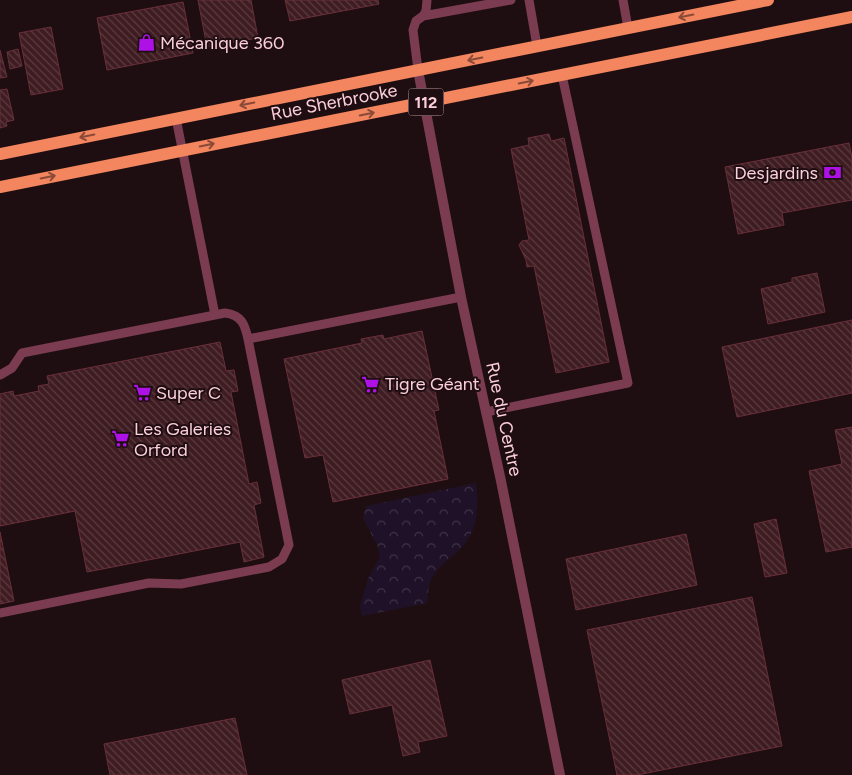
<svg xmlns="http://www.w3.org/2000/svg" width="852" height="775" font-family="Figtree,sans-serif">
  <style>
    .forest { fill: url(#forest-crowns) }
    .building { fill: url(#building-back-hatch); stroke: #692f39 }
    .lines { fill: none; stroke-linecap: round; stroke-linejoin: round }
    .lane { stroke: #7b3c51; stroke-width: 9 }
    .street { stroke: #7b3c51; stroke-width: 10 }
    .primary { stroke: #f3855f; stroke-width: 12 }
    .oneway { stroke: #894a38 }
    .labels { text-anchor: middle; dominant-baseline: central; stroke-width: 4; stroke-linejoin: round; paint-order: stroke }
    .shield { fill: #1f0e11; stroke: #ba959e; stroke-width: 1 }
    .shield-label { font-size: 16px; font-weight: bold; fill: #fccfdb }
    .poi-label { font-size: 18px; fill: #fccfdb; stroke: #1f0e11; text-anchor: start }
    .street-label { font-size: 18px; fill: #fccfdb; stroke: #1f0e11 }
  </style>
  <defs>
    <pattern id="forest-crowns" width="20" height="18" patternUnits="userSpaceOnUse" patternTransform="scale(1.25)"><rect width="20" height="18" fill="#1f1228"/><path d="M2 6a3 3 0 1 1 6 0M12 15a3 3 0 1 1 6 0" fill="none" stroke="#403347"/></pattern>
    <pattern id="building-back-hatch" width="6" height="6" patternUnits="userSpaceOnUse" patternTransform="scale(1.25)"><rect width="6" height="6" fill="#3e1c21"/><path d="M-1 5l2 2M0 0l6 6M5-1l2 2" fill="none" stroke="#5b3c41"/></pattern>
  </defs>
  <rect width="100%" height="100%" fill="#1f0e11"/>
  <path class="forest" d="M 476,483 C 479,511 478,534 455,554 C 446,561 436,569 431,580 C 428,586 428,596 427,603 L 362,616 L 360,606 L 368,579 L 380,556 L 378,547 L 363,518 L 366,506 Z"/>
  <path class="building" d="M 198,0 L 251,0 L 258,38 L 207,47 Z
    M 285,0 L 378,0 L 379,4 L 290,21 Z
    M 183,2 L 193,53 L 107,70 L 97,18 Z
    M 51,27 L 63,89 L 31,95 L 19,33 Z
    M 18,49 L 22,66 L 10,69 L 7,52 Z
    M 0,50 L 7,77 L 0,78 Z
    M 7,89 L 14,120 L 6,122 L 7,126 L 0,128 L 0,90 Z
    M 549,134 L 551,141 L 564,138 L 609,362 L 556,373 L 534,266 L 527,267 L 526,260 L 519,245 L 522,241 L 529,240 L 511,149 L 529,145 L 528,138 Z
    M 849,143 L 852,158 L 852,200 L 782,213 L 784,225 L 738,234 L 725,167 Z
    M 817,273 L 825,312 L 768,324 L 761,289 L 792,282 L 792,278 Z
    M 852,320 L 852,393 L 737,417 L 722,347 Z
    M 422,331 L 439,410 L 434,411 L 448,479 L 333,502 L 323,455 L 305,458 L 284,359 L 362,343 L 361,339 L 383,335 L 384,339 Z
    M 220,342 L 226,371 L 234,370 L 238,391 L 231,392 L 249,484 L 257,482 L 261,503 L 254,505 L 264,557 L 244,562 L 240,542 L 87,572 L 75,511 L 0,526 L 0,394 L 13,391 L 14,396 L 39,391 L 38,386 L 49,384 L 47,376 Z
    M 852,427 L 852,547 L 826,552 L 809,471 L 842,464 L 835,430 Z
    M 776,519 L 787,573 L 765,577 L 754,524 Z
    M 0,532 L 14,601 L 0,604 Z
    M 686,534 L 697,585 L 576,610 L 566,559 Z
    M 752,597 L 782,746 L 637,775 L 617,775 L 587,630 Z
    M 430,660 L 447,736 L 418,742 L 420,752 L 403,756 L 392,705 L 350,714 L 342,680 Z
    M 235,718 L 247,775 L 110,775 L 104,744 Z"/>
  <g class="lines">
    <path class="lane" d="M 529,0 L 537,46
      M 623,0 L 628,28
      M 423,16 L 426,11 L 427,0
      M 418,70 L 413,30 L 416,21 L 423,16 L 511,0
      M 176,118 L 215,315
      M 248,339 L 461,297
      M 0,375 L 12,368 L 22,353 L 225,313 C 242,315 245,325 248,339 L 289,545 L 282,559 L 269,567 L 181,584 L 149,583 L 0,613
      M 486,412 L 628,383 L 562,75"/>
    <path class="street" d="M 418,70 L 461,297 L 501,481 L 560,775"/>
    <path class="primary" d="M 0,154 L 768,0
      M 0,187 L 852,17"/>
  </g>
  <defs><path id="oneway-shaft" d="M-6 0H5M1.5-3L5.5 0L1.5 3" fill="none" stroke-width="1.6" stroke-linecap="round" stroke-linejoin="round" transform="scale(1.25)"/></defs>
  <g class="oneway">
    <use href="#oneway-shaft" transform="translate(686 16) rotate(169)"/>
    <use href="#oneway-shaft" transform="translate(475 59) rotate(169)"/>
    <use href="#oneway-shaft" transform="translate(526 82) rotate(-11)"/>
    <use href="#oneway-shaft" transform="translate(247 104) rotate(168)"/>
    <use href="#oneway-shaft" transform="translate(367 114) rotate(-11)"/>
    <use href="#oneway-shaft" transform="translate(87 136) rotate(168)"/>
    <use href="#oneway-shaft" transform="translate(207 145) rotate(-11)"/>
    <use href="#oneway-shaft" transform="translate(48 177) rotate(-11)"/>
  </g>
  <defs>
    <symbol id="shop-bare" viewBox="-9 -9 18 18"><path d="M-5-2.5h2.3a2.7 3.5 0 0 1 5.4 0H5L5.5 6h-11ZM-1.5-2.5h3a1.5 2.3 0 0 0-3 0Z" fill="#ad11e6" stroke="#1f0e11" stroke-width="2.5" paint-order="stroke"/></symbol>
    <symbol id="bank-bare" viewBox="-9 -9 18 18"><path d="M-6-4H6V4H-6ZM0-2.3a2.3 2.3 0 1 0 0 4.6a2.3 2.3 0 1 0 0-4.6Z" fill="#ad11e6" stroke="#1f0e11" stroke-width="2.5" paint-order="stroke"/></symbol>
    <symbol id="supermarket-bare" viewBox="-9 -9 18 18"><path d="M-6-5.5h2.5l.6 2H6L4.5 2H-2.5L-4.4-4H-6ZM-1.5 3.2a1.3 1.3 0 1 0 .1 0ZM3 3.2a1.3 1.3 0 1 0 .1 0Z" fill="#ad11e6" stroke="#1f0e11" stroke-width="2.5" paint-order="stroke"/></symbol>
  </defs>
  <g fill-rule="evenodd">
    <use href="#shop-bare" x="134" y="30" width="25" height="25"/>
    <use href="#bank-bare" x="820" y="160" width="25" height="25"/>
    <use href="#supermarket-bare" x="358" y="372" width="25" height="25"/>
    <use href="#supermarket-bare" x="130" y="380" width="25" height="25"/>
    <use href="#supermarket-bare" x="108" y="426" width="25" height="25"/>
  </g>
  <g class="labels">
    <rect class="shield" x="408.5" y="88.5" width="35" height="27" rx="4"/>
    <g class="shield-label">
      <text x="426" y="102">112</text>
    </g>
    <g class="poi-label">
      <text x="160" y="43">Mécanique 360</text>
      <text x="818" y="173" text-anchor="end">Desjardins</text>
      <text x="385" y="384">Tigre Géant</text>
      <text x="156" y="393">Super C</text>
      <text x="134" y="429">Les Galeries<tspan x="134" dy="21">Orford</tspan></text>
    </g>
    <g class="street-label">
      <text transform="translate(334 102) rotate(-11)">Rue Sherbrooke</text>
      <text transform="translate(504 419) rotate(78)">Rue du Centre</text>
    </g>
  </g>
</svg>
